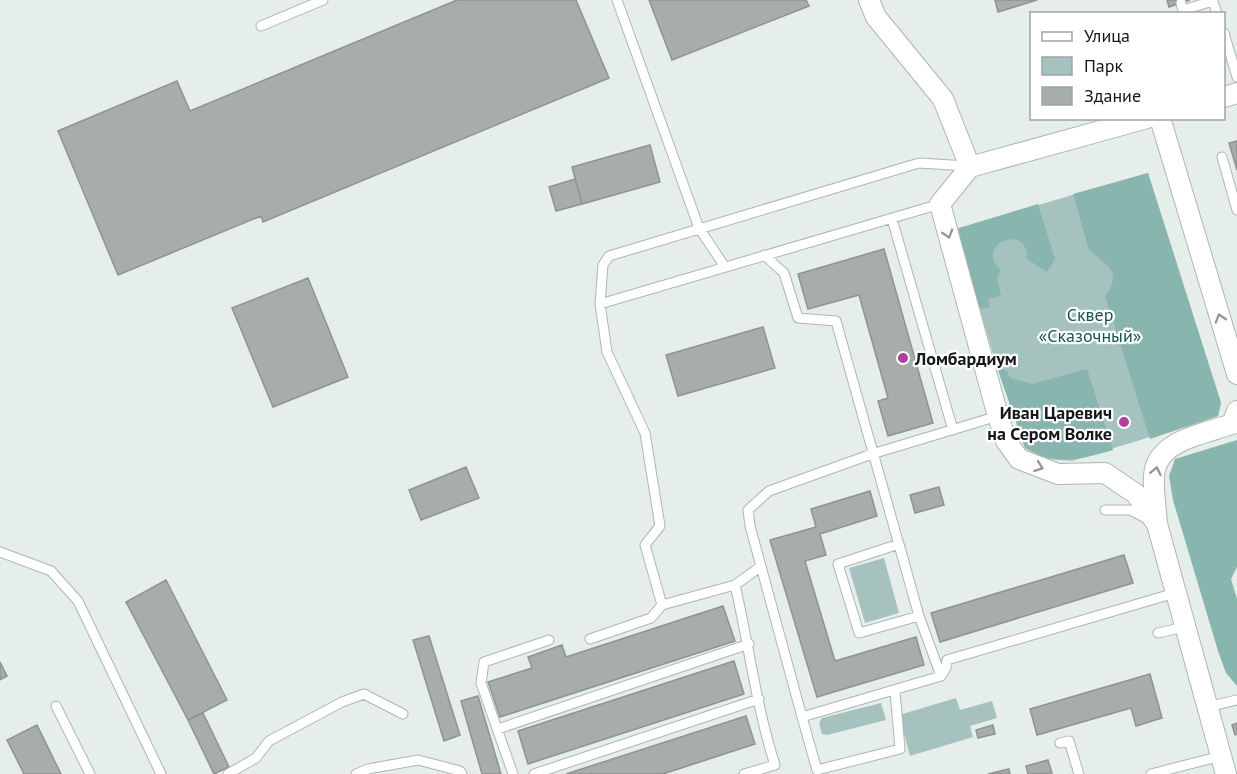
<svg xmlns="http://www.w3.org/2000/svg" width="1237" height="774" font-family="'PT Sans',sans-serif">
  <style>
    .green { fill: #a5c2be }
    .forest { fill: #88b5ae }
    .building { fill: #a6adac; stroke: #8d9593; stroke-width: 1.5 }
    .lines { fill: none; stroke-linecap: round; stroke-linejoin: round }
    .service-casing { stroke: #aeb6b4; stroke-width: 11 }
    .minor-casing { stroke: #aeb6b4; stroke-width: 22 }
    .service { stroke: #fff; stroke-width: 9 }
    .minor { stroke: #fff; stroke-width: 20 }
    .oneway { stroke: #969797 }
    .poi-dot { fill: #b0409c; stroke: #fff; stroke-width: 2 }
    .labels { text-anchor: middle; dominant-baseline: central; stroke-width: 4.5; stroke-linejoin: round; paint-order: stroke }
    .park-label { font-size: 18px; fill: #17554f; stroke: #fff }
    .poi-label { font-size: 18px; font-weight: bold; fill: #151818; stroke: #fff; text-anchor: start }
  </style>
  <rect width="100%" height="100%" fill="#e6eeec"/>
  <path class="green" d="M 1148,173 L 1221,403 L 1218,416 L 1072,461 L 1046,459 L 1025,448 L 997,367 L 956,229 Z
    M 884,558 L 899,613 L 865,623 L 849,568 Z
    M 956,698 L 960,710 L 992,701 L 997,718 L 970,726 L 973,737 L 910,756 L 899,715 Z
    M 881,703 L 886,720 L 827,735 L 822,734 L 819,723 L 822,718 Z"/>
  <path class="forest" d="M 1148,173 L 1221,403 L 1218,416 L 1150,439 L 1105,296 C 1124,270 1106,266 1089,250 L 1073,194 Z
    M 1038,204 L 1055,259 L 1047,272 L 1027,259 C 1029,221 972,245 1001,270 L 997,279 L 1001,296 L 988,299 L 990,307 L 979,309 L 956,229 Z
    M 997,367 L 1007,371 L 1010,378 L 1032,384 L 1087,369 L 1113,450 C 1079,460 1058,466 1025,448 Z
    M 1237,440 L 1237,567 L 1231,579 L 1237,599 L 1237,686 L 1226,673 L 1218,651 L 1173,500 L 1169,476 L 1175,459 Z"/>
  <path class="building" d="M 457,0 L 576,0 L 609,78 L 263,222 L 261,216 L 118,275 L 58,131 L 177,81 L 190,111 Z
    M 649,0 L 806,0 L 809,6 L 672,60 Z
    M 995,0 L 1037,0 L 998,12 Z
    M 1167,0 L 1190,0 L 1169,7 Z
    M 1237,141 L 1237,170 L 1229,143 Z
    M 650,145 L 660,182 L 582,204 L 572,167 Z
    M 575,179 L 582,204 L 556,211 L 549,187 Z
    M 884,249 L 933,423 L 888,436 L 878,401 L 888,398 L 859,295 L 808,309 L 798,274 Z
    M 308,278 L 348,377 L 273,407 L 232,308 Z
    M 763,327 L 775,368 L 678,396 L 666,355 Z
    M 466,467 L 479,498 L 421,520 L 409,490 Z
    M 939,487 L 944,505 L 915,513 L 910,495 Z
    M 870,491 L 877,516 L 820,534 L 826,555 L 805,561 L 835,661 L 916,637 L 924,665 L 817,697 L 770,540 L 816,527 L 811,509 Z
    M 1124,555 L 1133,583 L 940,642 L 931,613 Z
    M 166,580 L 227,700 L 188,720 L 126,602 Z
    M 723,606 L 735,641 L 500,717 L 488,682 L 532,668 L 528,657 L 562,645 L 566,657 Z
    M 429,636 L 460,735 L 444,741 L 413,640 Z
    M 734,661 L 744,694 L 528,764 L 518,731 Z
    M 0,662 L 7,676 L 0,680 Z
    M 1150,674 L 1162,718 L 1136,726 L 1131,708 L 1037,735 L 1030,709 Z
    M 478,696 L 501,774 L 482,774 L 461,701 Z
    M 203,713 L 229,767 L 214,774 L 188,720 Z
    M 746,716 L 755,744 L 663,774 L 566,774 Z
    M 1237,723 L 1237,734 L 1235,735 L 1232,725 Z
    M 37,725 L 61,774 L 24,774 L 7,740 Z
    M 993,725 L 995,734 L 978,738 L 976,730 Z
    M 1048,760 L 1052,773 L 1028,774 L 1026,766 Z
    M 1009,769 L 1010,774 L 988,774 Z"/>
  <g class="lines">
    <defs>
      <path id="service" d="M 617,0 L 699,228 L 725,267
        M 1181,3 L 1183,10 L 1213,1 L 1217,14
        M 261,26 L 323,0
        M 1224,33 L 1237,77
        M 1222,157 L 1237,210
        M 940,204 L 600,304 L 603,265 L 609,256 L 919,163 L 968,166
        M 892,219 L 953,430
        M 764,255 L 784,273 L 798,318 L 836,321 L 919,616 L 941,676
        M 600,304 L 607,352 L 645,433 L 660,526 L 645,545 L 662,605 L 735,585
        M 998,416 L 872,454 L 769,491 L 748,510 L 750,526 L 802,717 L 941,676 L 946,668 L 947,660 L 1175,593
        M 1105,510 L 1130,510 L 1150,520
        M 899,544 L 919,616 L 859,633 L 838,564 Z
        M 0,552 L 51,571 L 78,601 L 161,774
        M 1158,633 L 1185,627
        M 590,639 L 651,618 L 662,605
        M 56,706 L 90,774
        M 1207,707 L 1237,700
        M 802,717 L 817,770 L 900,749 L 895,691
        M 498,729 L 749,644
        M 1060,743 L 1069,741 L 1079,774
        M 228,774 L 256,758 L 269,741 L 342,702 L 364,694 L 403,714
        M 356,774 L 368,769 L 418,760 L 460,771 L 462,774
        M 513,774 L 481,683 L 484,662 L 549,640
        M 534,774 L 759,699
        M 744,774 L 775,765 C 756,706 749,645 735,585 L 760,567
        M 1151,774 L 1221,756"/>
      <path id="minor" d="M 869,0 L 876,17 L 943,99 L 970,167
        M 1224,97 L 1237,93
        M 1147,118 L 970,167 L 940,204 L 998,416 L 1006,441 L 1019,459 L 1058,474 L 1105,473 L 1136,494 L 1157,524 C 1156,509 1153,492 1154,477 C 1155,440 1204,434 1232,424 L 1237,411
        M 1160,118 L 1237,374
        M 1157,524 L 1226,774"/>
    </defs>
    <use href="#service" class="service-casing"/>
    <use href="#minor" class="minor-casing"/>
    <use href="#service" class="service"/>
    <use href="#minor" class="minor"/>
  </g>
  <defs><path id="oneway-chevron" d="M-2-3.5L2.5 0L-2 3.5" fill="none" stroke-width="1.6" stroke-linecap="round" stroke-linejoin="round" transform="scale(1.5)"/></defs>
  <g class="oneway">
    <use href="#oneway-chevron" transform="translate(948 234) rotate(73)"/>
    <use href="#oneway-chevron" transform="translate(1220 318) rotate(-107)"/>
    <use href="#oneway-chevron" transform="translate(1039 467) rotate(20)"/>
    <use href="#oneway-chevron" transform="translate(1156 471) rotate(-78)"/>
  </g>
  <g class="poi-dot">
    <circle cx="903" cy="358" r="6"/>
    <circle cx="1124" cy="422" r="6"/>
  </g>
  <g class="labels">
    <g class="park-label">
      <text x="1090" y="314">Сквер<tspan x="1090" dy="21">«Сказочный»</tspan></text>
    </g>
    <g class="poi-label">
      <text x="915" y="358">Ломбардиум</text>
      <text x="1112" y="412" text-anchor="end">Иван Царевич<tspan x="1112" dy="21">на Сером Волке</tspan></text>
    </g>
  </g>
  <rect x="1030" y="12" width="195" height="108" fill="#ffffff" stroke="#a1a3a3" stroke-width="1.5"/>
  <rect x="1042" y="32" width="30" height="9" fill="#ffffff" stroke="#a1a3a3" stroke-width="1.5"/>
  <text x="1084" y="42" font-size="18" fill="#151818">Улица</text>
  <rect x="1042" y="57" width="30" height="18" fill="#a5c2be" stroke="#a1a3a3" stroke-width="1.5"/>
  <text x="1084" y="72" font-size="18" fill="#151818">Парк</text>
  <rect x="1042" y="87" width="30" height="18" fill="#a6adac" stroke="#a1a3a3" stroke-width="1.5"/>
  <text x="1084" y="102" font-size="18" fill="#151818">Здание</text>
</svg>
